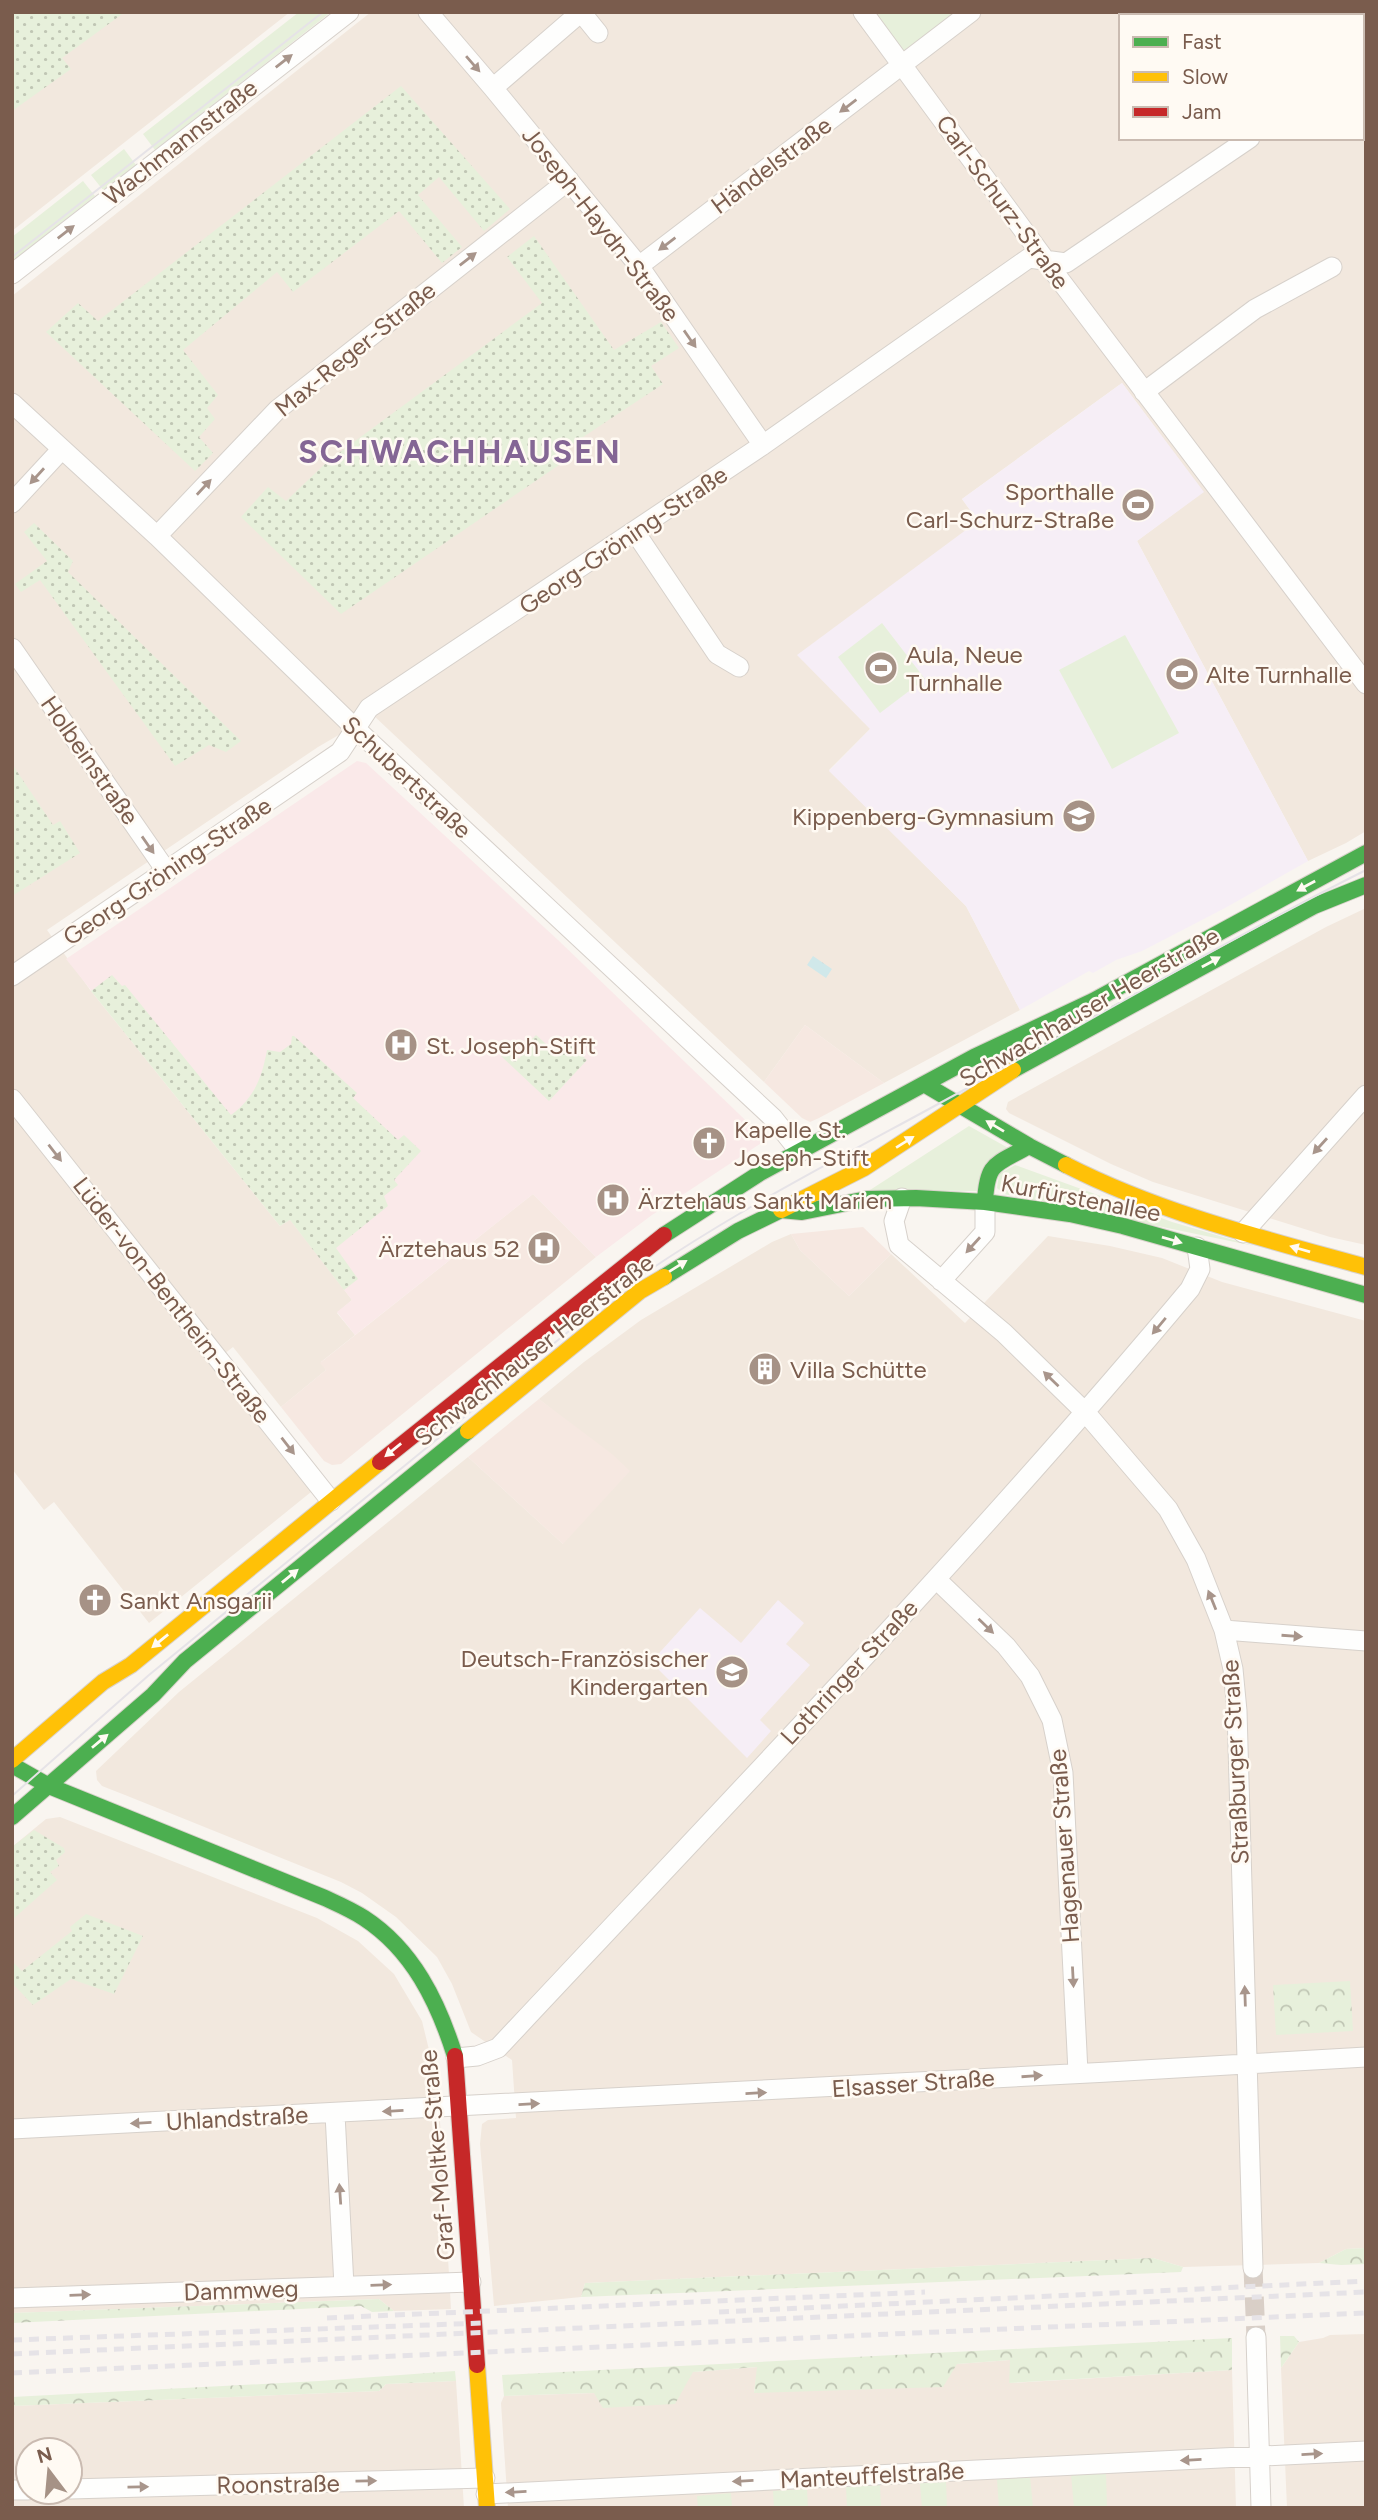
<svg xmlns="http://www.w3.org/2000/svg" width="1378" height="2520" font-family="Figtree,sans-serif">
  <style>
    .residential { fill: #f2e8de; fill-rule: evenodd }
    .commercial { fill: #f6e8e1 }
    .education { fill: #f6eef6 }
    .medical { fill: #fae9e9 }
    .grass { fill: #e7f0db }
    .forest { fill: url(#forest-crowns) }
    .garden { fill: url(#garden-dots) }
    .water { fill: url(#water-ripples) }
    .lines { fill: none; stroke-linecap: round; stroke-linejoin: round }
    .street-tunnel { stroke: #d9cfc7; stroke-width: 19; stroke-dasharray: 19 10; stroke-linecap: butt }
    .street-casing { stroke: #d7d1cb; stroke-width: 21 }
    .fast-casing { stroke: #d9d2cb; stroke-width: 18 }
    .slow-casing { stroke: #d9d2cb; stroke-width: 18 }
    .jam-casing { stroke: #d9d2cb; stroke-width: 18 }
    .street { stroke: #fefefd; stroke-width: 19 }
    .fast { stroke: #4caf50; stroke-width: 16 }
    .slow { stroke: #ffc107; stroke-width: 16 }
    .jam { stroke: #c62828; stroke-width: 16 }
    .tram { stroke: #e6e3e7; stroke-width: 2 }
    .rail { stroke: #e6e3e7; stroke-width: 5; stroke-dasharray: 10 7; stroke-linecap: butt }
    .oneway { fill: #a8958b }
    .oneway2 { fill: #fffaf3 }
    .labels { text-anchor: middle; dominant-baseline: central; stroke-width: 5; stroke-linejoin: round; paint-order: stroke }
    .street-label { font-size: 24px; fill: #7a5c4d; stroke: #fffaf3 }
    .poi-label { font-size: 24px; fill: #7a5c4d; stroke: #fffaf3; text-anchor: start }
    .district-label { font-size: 32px; font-weight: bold; letter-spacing: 2px; fill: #846695; stroke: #fffaf3 }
  </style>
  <defs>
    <pattern id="forest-crowns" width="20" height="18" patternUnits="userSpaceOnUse" patternTransform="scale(1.75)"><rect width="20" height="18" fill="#e7f0db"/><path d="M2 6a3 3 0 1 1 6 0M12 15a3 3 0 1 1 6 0" fill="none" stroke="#c0c6b4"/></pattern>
    <pattern id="garden-dots" width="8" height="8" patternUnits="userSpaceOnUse" patternTransform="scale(1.75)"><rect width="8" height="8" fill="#e7f0db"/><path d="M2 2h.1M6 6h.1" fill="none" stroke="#c0c6b4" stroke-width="1.8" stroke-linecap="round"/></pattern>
    <pattern id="water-ripples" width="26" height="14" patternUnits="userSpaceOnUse" patternTransform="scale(1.75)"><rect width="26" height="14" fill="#d0e8ea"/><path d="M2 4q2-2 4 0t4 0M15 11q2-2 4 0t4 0" fill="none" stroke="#aebfc0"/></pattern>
  </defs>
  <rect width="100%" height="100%" fill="#f9f5f0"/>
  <path class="residential" d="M 12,12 L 290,12 L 12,231 Z
    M 371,12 L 1366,12 L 1366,831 L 1346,843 L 1308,861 L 1137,541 L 1203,492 L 1122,383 L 962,499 L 978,521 L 949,544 L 870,729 L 829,770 L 966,906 L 1020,1010 L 884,1083 L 805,1025 L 764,1082 L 373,715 L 318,747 L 47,930 L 91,991 L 280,1226 L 290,1219 L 352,1300 L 337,1313 L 355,1335 L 321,1362 L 326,1370 L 281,1407 L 233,1347 L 210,1365 L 311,1492 L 149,1623 L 54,1502 L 44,1510 L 12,1469 L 12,296 ZM 1121,16 L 1362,16 L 1362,138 L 1121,138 Z
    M 1366,908 L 1366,1245 L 1330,1237 L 1153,1182 L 1111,1164 L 1009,1113 L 1006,1109 L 1008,1102 L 1326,927 Z
    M 791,1234 L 800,1250 L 849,1296 L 891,1254 L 965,1323 L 1048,1236 L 1110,1246 L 1162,1258 L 1222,1282 L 1366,1321 L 1366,2248 L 1346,2249 L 1319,2263 L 1183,2267 L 1153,2258 L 585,2283 L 581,2297 L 494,2306 L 480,2144 L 482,2124 L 488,2120 L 516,2118 L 512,2060 L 471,2032 L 452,1984 L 437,1957 L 396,1917 L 362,1893 L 341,1882 L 125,1795 L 102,1786 L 97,1780 L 96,1771 L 179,1692 L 468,1457 L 563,1544 L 565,1420 L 539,1399 L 584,1362 L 641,1320 L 772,1242 Z
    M 60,1817 L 317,1918 L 358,1941 L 394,1974 L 422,2021 L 438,2087 L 451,2309 L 394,2311 L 379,2299 L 12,2313 L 12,1847 L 46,1819 Z
    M 1366,2334 L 1366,2508 L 1287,2508 L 1281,2368 L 1299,2342 L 1323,2338 L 1330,2335 Z
    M 1010,2360 L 1010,2383 L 1232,2370 L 1236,2508 L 508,2508 L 501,2403 L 504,2396 L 595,2393 L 604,2408 L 693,2372 L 758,2367 L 754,2392 L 957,2364 Z
    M 456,2381 L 464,2508 L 12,2508 L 12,2406 L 379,2391 L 386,2384 ZM 28,2450 L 70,2450 L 70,2492 L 28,2492 Z"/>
  <path class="commercial" d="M 805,1025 L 884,1083 L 819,1118 L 810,1122 L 802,1118 L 764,1082 Z
    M 533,1194 L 596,1257 L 341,1464 L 332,1465 L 324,1461 L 281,1407 L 326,1370 L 320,1363 Z
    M 863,1227 L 891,1254 L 849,1296 L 800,1250 L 791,1234 Z
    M 539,1399 L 612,1454 L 630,1471 L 563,1544 L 468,1457 Z"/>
  <path class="education" d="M 1122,383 L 1204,492 L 1137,541 L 1308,861 L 1225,908 L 1142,951 L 1116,960 L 1093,973 L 1089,971 L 1020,1010 L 966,906 L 829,771 L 870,729 L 797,655 L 978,521 L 962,499 Z
    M 778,1600 L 804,1623 L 786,1644 L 810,1665 L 760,1720 L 771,1731 L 747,1758 L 651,1662 L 700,1608 L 741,1643 Z"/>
  <path class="medical" d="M 357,761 L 366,763 L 558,940 L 766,1140 L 652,1215 L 596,1257 L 533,1194 L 355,1335 L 337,1312 L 352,1300 L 290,1220 L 280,1226 L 66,959 Z"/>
  <path class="grass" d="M 299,12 L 331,12 L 155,150 L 143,134 Z
    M 881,12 L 964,12 L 904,53 L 878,23 L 878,15 Z
    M 124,149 L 136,165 L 103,190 L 91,175 Z
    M 83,181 L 95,196 L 12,262 L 12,237 Z
    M 882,623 L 925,679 L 880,713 L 838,657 Z
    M 1125,635 L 1179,733 L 1112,769 L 1059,670 Z
    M 969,1126 L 1010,1149 L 977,1191 L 870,1190 Z
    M 1015,1165 L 1172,1222 L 1254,1246 L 1004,1194 L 997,1188 L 999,1174 Z
    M 1106,2472 L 1107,2508 L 1074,2508 L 1071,2474 Z
    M 1030,2476 L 1033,2508 L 999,2508 L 997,2479 Z
    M 946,2481 L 947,2508 L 922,2508 L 920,2483 Z
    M 880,2485 L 881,2508 L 847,2508 L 846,2487 Z
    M 807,2489 L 808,2508 L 774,2508 L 773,2491 Z
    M 731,2493 L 732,2508 L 698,2508 L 697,2496 Z"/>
  <path class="forest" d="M 1350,1981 L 1353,2031 L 1276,2035 L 1273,1985 Z
    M 1366,2248 L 1366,2264 L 1341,2265 L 1319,2263 L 1346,2249 Z
    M 1153,2258 L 1183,2267 L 1181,2272 L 581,2297 L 585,2283 Z
    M 379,2299 L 394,2311 L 372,2312 L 361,2306 L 12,2323 L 12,2313 Z
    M 1280,2336 L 1294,2336 L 1299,2342 L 1281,2368 Z
    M 1232,2338 L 1232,2370 L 1009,2383 L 1010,2360 L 957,2364 L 943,2387 L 754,2393 L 757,2367 L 693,2372 L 675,2404 L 603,2408 L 594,2393 L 504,2396 L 502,2375 Z
    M 455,2371 L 456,2381 L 386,2384 L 379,2391 L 12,2406 L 12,2397 L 319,2381 Z"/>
  <path class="garden" d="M 12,12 L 125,12 L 62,58 L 71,69 L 12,111 Z
    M 401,86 L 510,209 L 484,231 L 439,177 L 418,195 L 462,247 L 442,263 L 399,211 L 293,292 L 277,272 L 183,350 L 218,395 L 207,408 L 215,419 L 199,437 L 213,453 L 195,471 L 46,332 L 78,303 L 98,321 Z
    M 534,236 L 614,350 L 661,322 L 679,348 L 651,366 L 663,384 L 553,457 L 559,465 L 341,614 L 241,517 L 268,487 L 286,501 L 328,461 L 542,303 L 507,257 Z
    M 34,523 L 73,561 L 68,572 L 241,741 L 226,752 L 209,745 L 175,766 L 40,580 L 21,592 L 15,584 L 47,561 L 24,532 Z
    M 12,764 L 53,825 L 60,821 L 80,853 L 12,896 Z
    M 112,975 L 122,986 L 125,985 L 231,1115 C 254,1098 262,1078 267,1050 L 280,1052 L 291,1044 L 292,1036 L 294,1036 L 357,1093 L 353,1098 L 398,1140 L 404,1135 L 421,1151 L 394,1180 L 398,1185 L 384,1196 L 388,1206 L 336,1248 L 358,1279 L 344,1290 L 290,1220 L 280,1226 L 91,991 Z
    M 536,1035 L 554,1051 L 565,1039 L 587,1060 L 549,1101 L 501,1056 L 508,1049 L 519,1059 L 526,1050 L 524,1047 Z
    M 34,1830 L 64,1848 L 65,1852 L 56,1860 L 59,1866 L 50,1872 L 57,1880 L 12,1920 L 12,1847 Z
    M 86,1914 L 143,1936 L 114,1994 L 71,1979 L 33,2005 L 12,1983 L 12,1961 L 22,1971 L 72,1931 L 70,1927 Z"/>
  <path class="water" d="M 813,956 L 832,969 L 826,978 L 807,965 Z"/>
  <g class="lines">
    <path class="street-tunnel" d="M 1253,2268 L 1256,2337"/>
    <defs>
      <path id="street" d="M 428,12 L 493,88 L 639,266 L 763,445
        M 581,12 L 598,33
        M 863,12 L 1060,280 L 1366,684
        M 1326,12 L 1329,16
        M 1362,62 L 1366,59
        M 493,88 L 581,12
        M 639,266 L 971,12
        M 12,274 L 349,12
        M 1144,392 L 1255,309 L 1332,267
        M 12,403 L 157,536 L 357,730 L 773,1118 L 800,1152
        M 12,503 L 61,450
        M 635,532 L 717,654 L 739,667
        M 157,536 L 277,410 L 569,180
        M 12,648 L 167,872
        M 12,976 L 340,752 L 369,708 L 763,445 L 1029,258 L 1066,263 L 1250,138
        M 12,1099 L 331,1501
        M 902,1198 L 894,1221 L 899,1245 L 1004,1333 L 1086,1413 L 1168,1509 L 1196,1559 L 1224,1630 L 1233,1669 L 1237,1711 L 1253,2268
        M 1243,1233 L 1366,1095
        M 941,1281 L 985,1232 L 985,1202
        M 936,1579 L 1006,1646 L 1030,1676 L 1052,1720 L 1063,1773 L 1078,2072
        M 1224,1630 L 1366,1641
        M 456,2058 L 477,2056 L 498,2048 C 732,1798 970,1552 1190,1289 L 1200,1269 L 1197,1247
        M 335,2114 L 344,2286
        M 12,2129 C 464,2107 915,2084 1366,2057
        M 12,2298 L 471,2282
        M 1256,2337 L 1261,2508
        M 70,2489 L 485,2478
        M 12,2490 L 28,2490
        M 486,2494 L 1366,2451"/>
      <path id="fast" d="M 1013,1070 L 1314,906 L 1366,885
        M 924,1084 L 974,1057 L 1093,1001 L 1366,853
        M 985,1202 C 987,1161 996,1165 1029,1146
        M 664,1235 L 760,1173 L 924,1084 L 1029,1146 L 1066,1165
        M 664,1277 L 738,1231 L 781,1210 L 802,1212 L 867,1199 L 916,1198 L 985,1202 L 1070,1214 L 1123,1226 L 1366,1295
        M 12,1765 L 49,1786 L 325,1898 C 338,1904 352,1910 364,1918 C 413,1950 438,2002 455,2056
        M 12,1817 L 153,1695 L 185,1661 L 468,1431"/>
      <path id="slow" d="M 1066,1165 C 1160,1213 1265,1239 1366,1267
        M 781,1210 L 864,1168 L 1013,1070
        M 468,1431 L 640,1291 L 664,1277
        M 12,1760 L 103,1682 L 131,1665 L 380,1462
        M 477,2365 L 487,2508"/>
      <path id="jam" d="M 380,1462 L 664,1235
        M 455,2056 L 477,2365"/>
    </defs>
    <use href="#street" class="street-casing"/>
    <use href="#fast" class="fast-casing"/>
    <use href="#slow" class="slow-casing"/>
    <use href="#jam" class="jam-casing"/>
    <use href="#street" class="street"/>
    <use href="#fast" class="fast"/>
    <use href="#slow" class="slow"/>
    <use href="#jam" class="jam"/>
    <path class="tram" d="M 12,257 L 323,12
      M 12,1796 L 149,1675 L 607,1300 C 717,1219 842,1157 962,1091 C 1096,1017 1229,939 1366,870"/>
    <path class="rail" d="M 719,2312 L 1366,2281
      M 327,2318 L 925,2292
      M 12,2340 L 484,2323
      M 12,2354 L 1366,2292
      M 12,2373 L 1366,2313"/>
  </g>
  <defs><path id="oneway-solid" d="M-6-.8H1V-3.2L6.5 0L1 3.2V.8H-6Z" transform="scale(1.75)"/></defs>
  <g class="oneway">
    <use href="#oneway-solid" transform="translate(284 61) rotate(-38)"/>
    <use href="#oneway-solid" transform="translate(473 64) rotate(49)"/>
    <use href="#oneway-solid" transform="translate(848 106) rotate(143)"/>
    <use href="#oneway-solid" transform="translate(66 232) rotate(-38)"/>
    <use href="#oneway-solid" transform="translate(667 244) rotate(143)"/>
    <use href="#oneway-solid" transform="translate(468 259) rotate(-38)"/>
    <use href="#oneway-solid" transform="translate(690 339) rotate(55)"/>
    <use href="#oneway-solid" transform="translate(37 476) rotate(132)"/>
    <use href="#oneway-solid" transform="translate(204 487) rotate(-47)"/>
    <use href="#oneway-solid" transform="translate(148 845) rotate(55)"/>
    <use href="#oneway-solid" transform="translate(1320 1146) rotate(132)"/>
    <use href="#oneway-solid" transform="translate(55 1153) rotate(52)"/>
    <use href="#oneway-solid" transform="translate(973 1245) rotate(132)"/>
    <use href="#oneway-solid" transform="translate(1159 1326) rotate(130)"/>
    <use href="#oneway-solid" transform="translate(1051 1379) rotate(-136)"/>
    <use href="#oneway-solid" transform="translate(288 1446) rotate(52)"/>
    <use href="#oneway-solid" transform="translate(1212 1600) rotate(-112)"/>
    <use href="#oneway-solid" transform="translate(986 1626) rotate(44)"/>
    <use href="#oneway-solid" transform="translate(1292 1636) rotate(4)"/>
    <use href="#oneway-solid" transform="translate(1073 1977) rotate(87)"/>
    <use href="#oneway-solid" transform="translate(1245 1996) rotate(-92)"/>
    <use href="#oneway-solid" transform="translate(1032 2076) rotate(-4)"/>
    <use href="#oneway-solid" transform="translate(756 2093) rotate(-3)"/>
    <use href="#oneway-solid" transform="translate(529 2104) rotate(-3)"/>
    <use href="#oneway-solid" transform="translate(393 2111) rotate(177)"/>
    <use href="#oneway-solid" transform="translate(141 2123) rotate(177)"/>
    <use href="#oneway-solid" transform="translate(340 2194) rotate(-94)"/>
    <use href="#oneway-solid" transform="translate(381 2285) rotate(-2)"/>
    <use href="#oneway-solid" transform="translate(80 2295) rotate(-2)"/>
    <use href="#oneway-solid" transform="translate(1312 2454) rotate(-3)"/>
    <use href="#oneway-solid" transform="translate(1191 2460) rotate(177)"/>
    <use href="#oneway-solid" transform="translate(366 2481) rotate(-1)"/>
    <use href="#oneway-solid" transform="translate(743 2481) rotate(177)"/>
    <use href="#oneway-solid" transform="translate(138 2487) rotate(-1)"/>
    <use href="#oneway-solid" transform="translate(516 2492) rotate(177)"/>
  </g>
  <g class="oneway2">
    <use href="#oneway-solid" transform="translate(1306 886) rotate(151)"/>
    <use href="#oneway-solid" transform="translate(1211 962) rotate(-29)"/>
    <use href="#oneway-solid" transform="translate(995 1126) rotate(-149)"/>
    <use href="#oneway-solid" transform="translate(905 1142) rotate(-32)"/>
    <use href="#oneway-solid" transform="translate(1172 1240) rotate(16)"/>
    <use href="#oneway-solid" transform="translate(1300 1249) rotate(-164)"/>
    <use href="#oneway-solid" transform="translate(678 1266) rotate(-32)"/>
    <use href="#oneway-solid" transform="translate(393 1450) rotate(141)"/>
    <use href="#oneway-solid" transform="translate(290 1576) rotate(-39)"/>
    <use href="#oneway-solid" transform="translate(160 1641) rotate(141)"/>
    <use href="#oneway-solid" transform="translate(100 1741) rotate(-40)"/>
  </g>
  <defs>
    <symbol id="stadium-disc" viewBox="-11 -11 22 22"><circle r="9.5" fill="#a69286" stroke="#fffaf3"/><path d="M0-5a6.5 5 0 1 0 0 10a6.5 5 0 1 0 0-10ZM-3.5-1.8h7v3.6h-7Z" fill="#fff"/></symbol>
    <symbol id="school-disc" viewBox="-11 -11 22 22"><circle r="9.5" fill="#a69286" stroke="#fffaf3"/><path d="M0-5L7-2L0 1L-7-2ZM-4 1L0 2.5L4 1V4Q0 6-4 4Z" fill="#fff"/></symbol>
    <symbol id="hospital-disc" viewBox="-11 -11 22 22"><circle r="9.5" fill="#a69286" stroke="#fffaf3"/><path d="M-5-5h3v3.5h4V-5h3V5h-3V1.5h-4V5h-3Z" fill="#fff"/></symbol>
    <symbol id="church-disc" viewBox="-11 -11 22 22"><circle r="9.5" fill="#a69286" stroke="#fffaf3"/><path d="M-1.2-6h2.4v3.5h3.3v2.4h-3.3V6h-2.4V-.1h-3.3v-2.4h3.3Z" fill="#fff"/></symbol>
    <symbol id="building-disc" viewBox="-11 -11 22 22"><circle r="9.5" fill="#a69286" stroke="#fffaf3"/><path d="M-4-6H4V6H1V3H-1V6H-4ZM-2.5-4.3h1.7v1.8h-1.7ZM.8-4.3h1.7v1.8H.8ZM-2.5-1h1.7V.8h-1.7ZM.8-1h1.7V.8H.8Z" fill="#fff"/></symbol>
  </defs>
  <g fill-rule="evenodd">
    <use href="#stadium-disc" x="1119" y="486" width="38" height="38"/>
    <use href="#stadium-disc" x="862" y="649" width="38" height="38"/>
    <use href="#stadium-disc" x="1163" y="655" width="38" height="38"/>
    <use href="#school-disc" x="1060" y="797" width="38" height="38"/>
    <use href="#hospital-disc" x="382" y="1026" width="38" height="38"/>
    <use href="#church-disc" x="690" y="1124" width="38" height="38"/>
    <use href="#hospital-disc" x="594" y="1181" width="38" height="38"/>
    <use href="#hospital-disc" x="525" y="1229" width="38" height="38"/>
    <use href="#building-disc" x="746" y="1350" width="38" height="38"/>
    <use href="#church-disc" x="76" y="1581" width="38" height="38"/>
    <use href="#school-disc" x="713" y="1653" width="38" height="38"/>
  </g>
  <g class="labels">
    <g class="street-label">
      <text transform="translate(180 142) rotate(-38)">Wachmannstraße</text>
      <text transform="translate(771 165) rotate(-37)">Händelstraße</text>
      <text transform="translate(1003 202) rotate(54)">Carl-Schurz-Straße</text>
      <text transform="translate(601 224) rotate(52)">Joseph-Haydn-Straße</text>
      <text transform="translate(355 349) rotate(-39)">Max-Reger-Straße</text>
      <text transform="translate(623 540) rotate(-34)">Georg-Gröning-Straße</text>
      <text transform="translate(90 760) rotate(55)">Holbeinstraße</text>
      <text transform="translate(407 777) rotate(43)">Schubertstraße</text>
      <text transform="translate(167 871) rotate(-34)">Georg-Gröning-Straße</text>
      <text transform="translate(1089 1007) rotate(-30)">Schwachhauser Heerstraße</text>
      <text transform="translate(1081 1198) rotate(11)">Kurfürstenallee</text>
      <text transform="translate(172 1300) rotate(52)">Lüder-von-Bentheim-Straße</text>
      <text transform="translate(534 1350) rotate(-38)">Schwachhauser Heerstraße</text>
      <text transform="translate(849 1672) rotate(-47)">Lothringer Straße</text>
      <text transform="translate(1235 1762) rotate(-93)">Straßburger Straße</text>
      <text transform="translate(1064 1846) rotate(-94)">Hagenauer Straße</text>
      <text transform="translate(913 2083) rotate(-4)">Elsasser Straße</text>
      <text transform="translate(237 2118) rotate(-3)">Uhlandstraße</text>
      <text transform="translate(437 2155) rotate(-95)">Graf-Moltke-Straße</text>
      <text transform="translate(241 2290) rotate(-2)">Dammweg</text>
      <text transform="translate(872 2475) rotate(-3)">Manteuffelstraße</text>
      <text transform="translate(278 2484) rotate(-1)">Roonstraße</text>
    </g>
    <g class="poi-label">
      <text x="1114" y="491" text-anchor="end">Sporthalle<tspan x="1114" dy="28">Carl-Schurz-Straße</tspan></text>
      <text x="906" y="654">Aula, Neue<tspan x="906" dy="28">Turnhalle</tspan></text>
      <text x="1206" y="674">Alte Turnhalle</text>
      <text x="1054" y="816" text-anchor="end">Kippenberg-Gymnasium</text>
      <text x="426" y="1045">St. Joseph-Stift</text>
      <text x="734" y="1129">Kapelle St.<tspan x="734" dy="28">Joseph-Stift</tspan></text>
      <text x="638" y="1200">Ärztehaus Sankt Marien</text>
      <text x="520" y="1248" text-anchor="end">Ärztehaus 52</text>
      <text x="790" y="1369">Villa Schütte</text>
      <text x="119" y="1600">Sankt Ansgarii</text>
      <text x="708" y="1658" text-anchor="end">Deutsch-Französischer<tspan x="708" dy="28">Kindergarten</tspan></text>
    </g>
    <g class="district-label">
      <text x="460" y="452">SCHWACHHAUSEN</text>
    </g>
  </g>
  <rect width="1378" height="2520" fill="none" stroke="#7a5c4d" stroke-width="28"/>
  <rect x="1119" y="14" width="245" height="126" fill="#fffaf3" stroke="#cabbb1" stroke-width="2"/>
  <rect x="1133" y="37" width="35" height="10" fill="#4caf50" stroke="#cabbb1" stroke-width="2"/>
  <text x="1182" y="49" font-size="21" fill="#7a5c4d">Fast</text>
  <rect x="1133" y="72" width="35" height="10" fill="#ffc107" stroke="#cabbb1" stroke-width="2"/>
  <text x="1182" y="84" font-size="21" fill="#7a5c4d">Slow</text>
  <rect x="1133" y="107" width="35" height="10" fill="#c62828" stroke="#cabbb1" stroke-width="2"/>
  <text x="1182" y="119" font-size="21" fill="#7a5c4d">Jam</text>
  <g transform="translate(49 2471) rotate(344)"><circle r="33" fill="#fffaf3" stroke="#cabbb1" stroke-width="2"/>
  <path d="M0-5L12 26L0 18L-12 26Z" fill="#a69286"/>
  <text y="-10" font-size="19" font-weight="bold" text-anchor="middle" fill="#7a5c4d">N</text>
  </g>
</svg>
